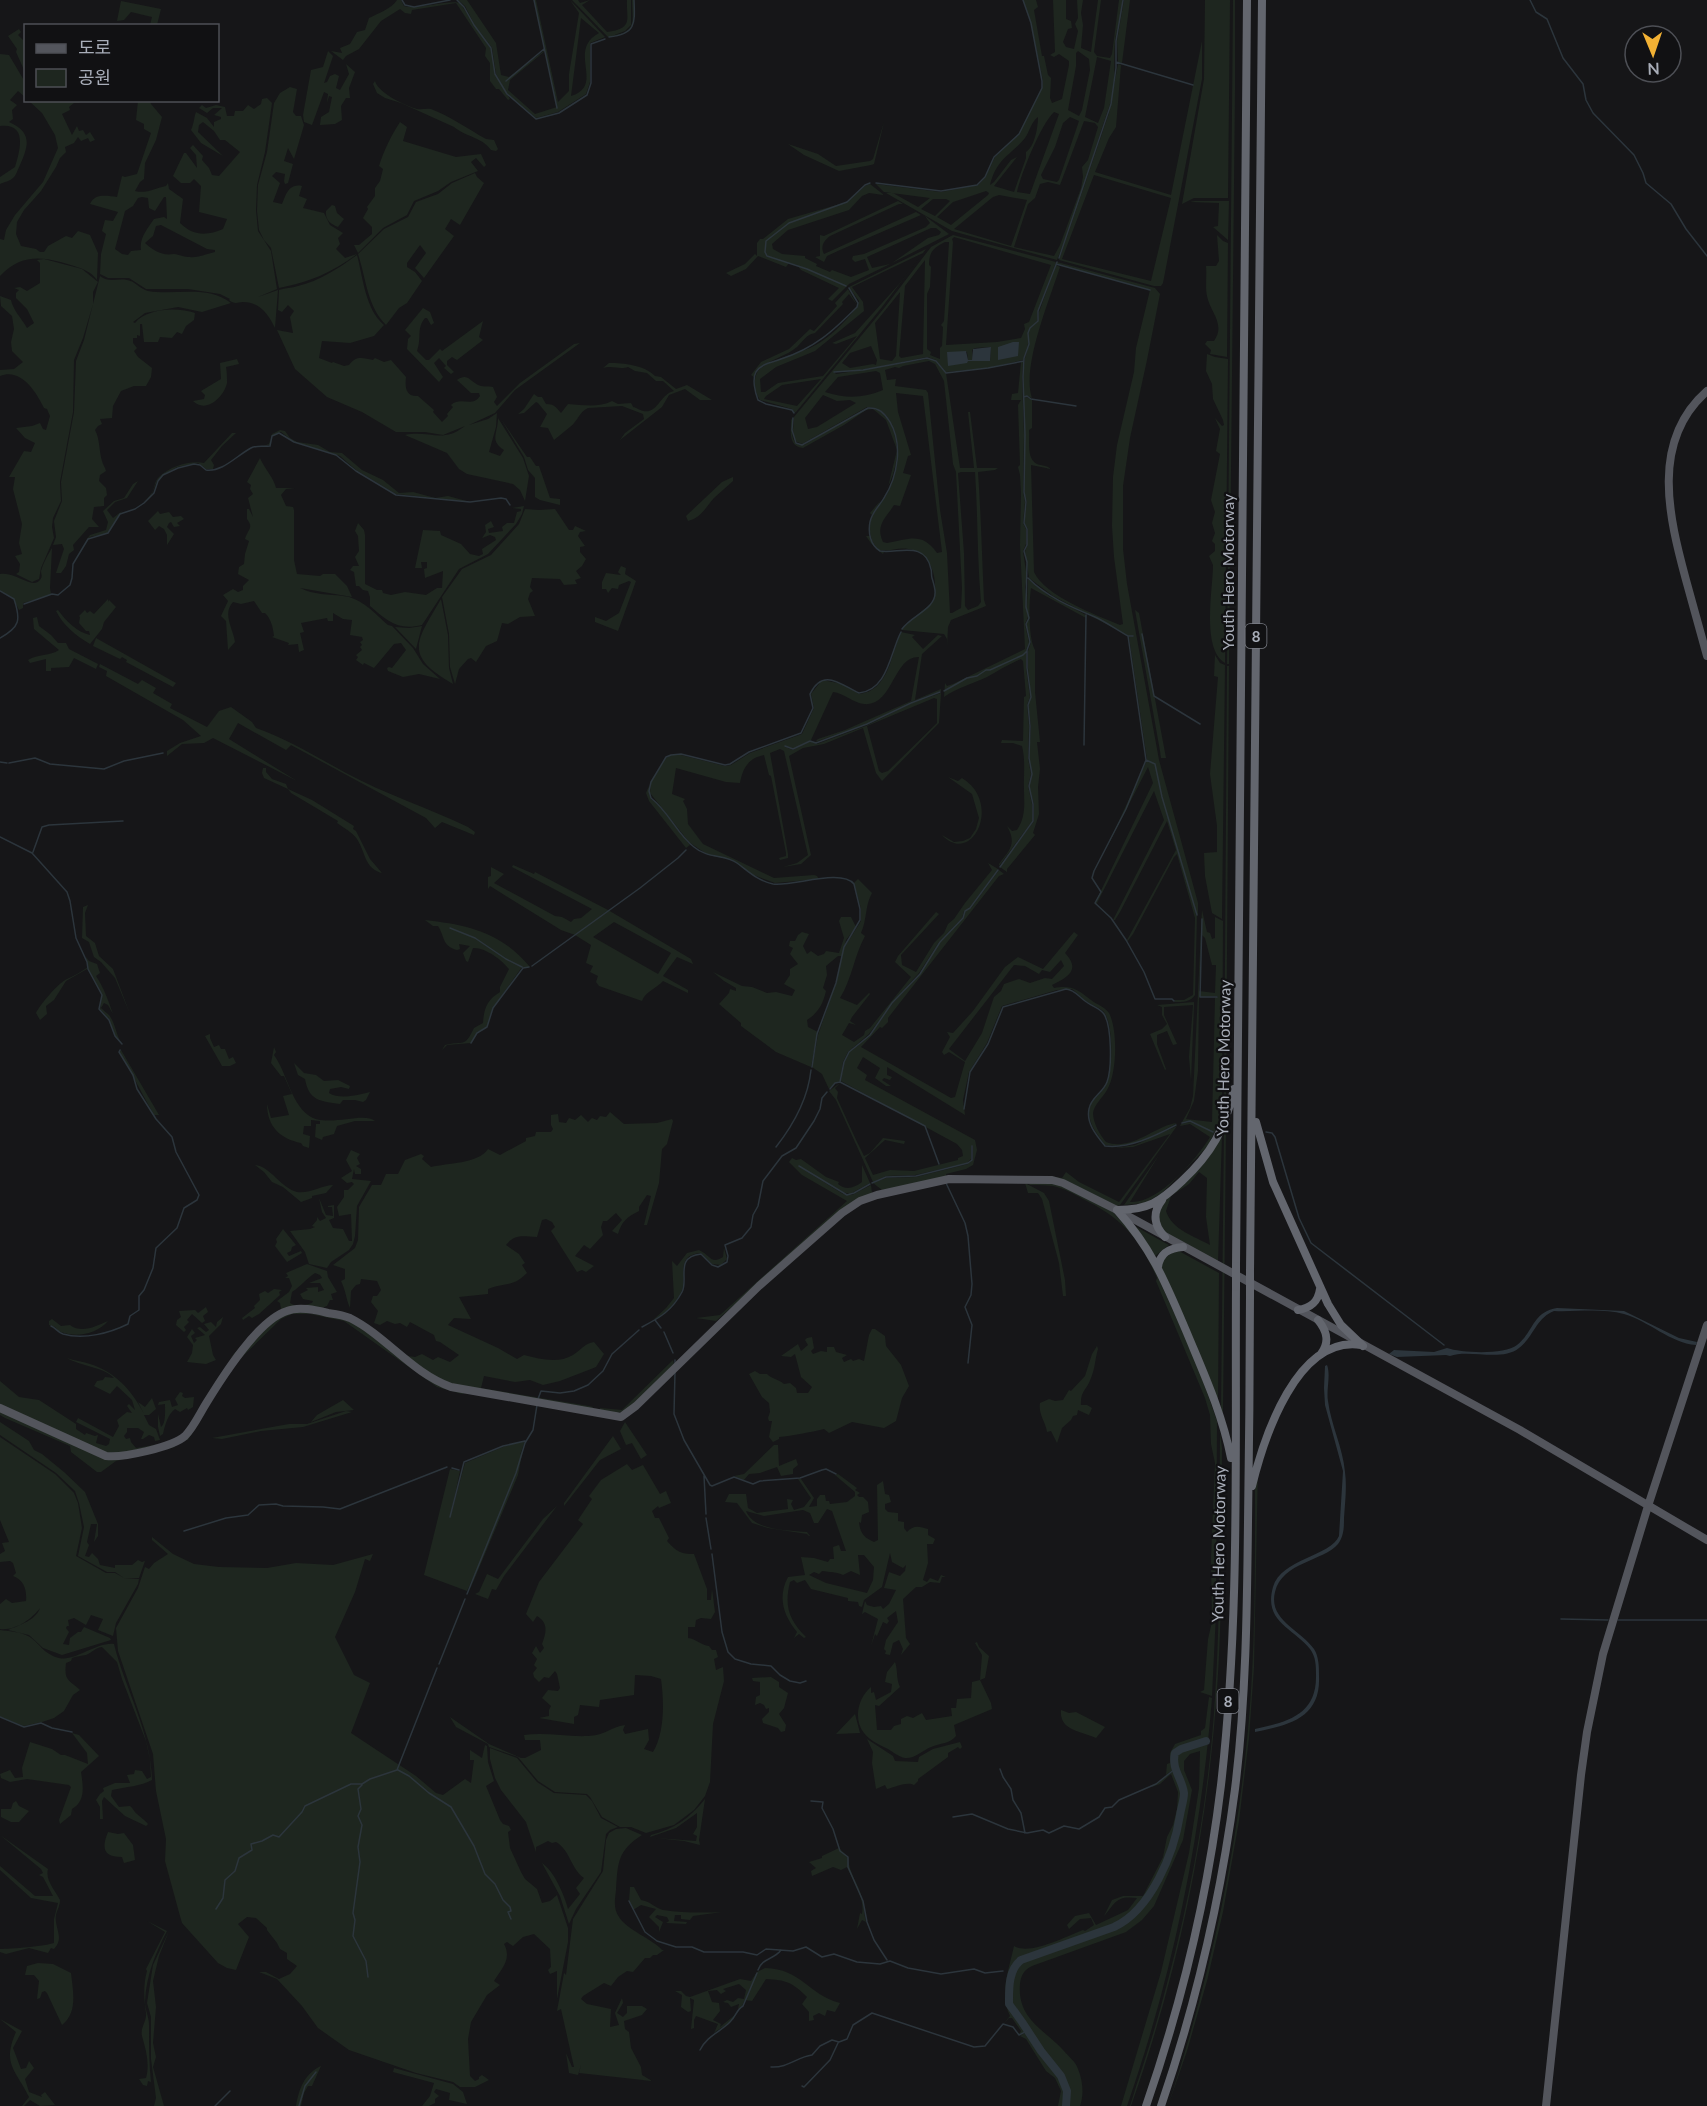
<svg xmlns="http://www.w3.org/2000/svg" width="1707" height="2106" font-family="Lato,'Noto Sans KR',sans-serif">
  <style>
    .green { fill: #1e261f; fill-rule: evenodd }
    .water { fill: #2c353c }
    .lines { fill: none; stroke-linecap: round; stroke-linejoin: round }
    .stream { stroke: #2c353c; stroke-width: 1.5 }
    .river { stroke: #2c353c; stroke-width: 8 }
    .major { stroke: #53555c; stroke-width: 8 }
    .highway { stroke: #63666e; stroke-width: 8 }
    .highway-bridge { stroke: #63666e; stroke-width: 8 }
    .labels { text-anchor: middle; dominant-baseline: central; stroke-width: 4.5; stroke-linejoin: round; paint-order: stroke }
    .shield { fill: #111113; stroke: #7b7e86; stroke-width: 1.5 }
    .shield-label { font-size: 15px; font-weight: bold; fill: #a8adb8 }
    .street-label { font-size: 16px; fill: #a8adb8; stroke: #111113 }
  </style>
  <rect width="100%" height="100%" fill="#161618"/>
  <path class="green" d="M 397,0 L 401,0 L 404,6 L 408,7 C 422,8 450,0 460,3 L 491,49 L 495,74 L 510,99 L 508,100 L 499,89 L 496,89 L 490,81 L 490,63 L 485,56 L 486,48 L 456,3 L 412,10 L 411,14 L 405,13 L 400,9 L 381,21 L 359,49 L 346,56 L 343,60 L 331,51 L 342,53 L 340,48 L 350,44 L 357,32 L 365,30 L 369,18 C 379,13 391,9 397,0 Z
    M 458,0 L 467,0 L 496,43 L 501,75 L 509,77 L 545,50 L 534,0 L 536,0 L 558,102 L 569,91 L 569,74 L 579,13 L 570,0 L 605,37 L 590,43 L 590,82 L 586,94 L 558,112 L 536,118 L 507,94 L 496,74 L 492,48 L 474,24 L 465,6 ZM 581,18 L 599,33 C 566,51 606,85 571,96 ZM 545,51 L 557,107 L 535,114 L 508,90 L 510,80 Z
    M 572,0 L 578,0 L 580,3 L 590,0 L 582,5 L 607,32 C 634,28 626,20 627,0 L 631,0 L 631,25 L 625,31 L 612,36 C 638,31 632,21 632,0 L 634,0 C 635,25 635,34 608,37 Z
    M 1023,0 L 1036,0 L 1038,7 L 1034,10 L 1042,56 L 1044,56 L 1048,75 L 1051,78 L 1050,98 L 1052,103 L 1062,99 L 1069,65 L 1069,61 L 1059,54 L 1054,57 L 1050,55 L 1055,52 L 1053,0 L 1066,0 L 1066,19 L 1071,21 L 1072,28 L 1068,29 L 1063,42 L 1066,47 L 1074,49 L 1078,31 L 1075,24 L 1078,18 L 1077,0 L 1083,0 L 1081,13 L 1083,25 L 1081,48 L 1091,52 L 1098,0 L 1101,0 L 1094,52 L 1097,56 L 1110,58 L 1112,54 L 1119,0 L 1122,0 C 1123,14 1117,27 1115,40 C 1113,61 1117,84 1110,104 C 1092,156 1078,209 1057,260 L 952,231 L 886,193 L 893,193 L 918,207 L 930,198 L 884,192 L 876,184 L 941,192 L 978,185 L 985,178 L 995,157 L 1019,134 L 1042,88 L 1043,81 L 1031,23 ZM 1078,51 L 1089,59 L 1090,70 L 1082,110 L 1079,116 L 1068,110 L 1076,66 L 1076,53 ZM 1097,57 L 1111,61 L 1104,108 L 1098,123 L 1085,117 ZM 1054,112 L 1059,114 L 1030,194 L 1017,192 C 1021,174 1041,124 1054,112 ZM 1038,117 C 1038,127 1035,146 1026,152 L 1026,158 L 1014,192 L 994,186 L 1017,157 L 1011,160 L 994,182 L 990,185 C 997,158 1009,157 1025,138 C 1030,131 1031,122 1038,117 ZM 1070,117 L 1079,121 L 1059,180 L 1057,182 L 1043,179 L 1041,175 L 1055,147 L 1063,123 ZM 1084,121 L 1095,123 L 1098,127 L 1088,160 L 1082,167 L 1083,177 L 1081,188 L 1060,245 L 1054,256 L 1014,247 L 1028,204 L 1035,198 L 1040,184 L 1048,182 L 1060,185 ZM 986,191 L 989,193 L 988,195 L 951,225 L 937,217 L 953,202 ZM 999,195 L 1027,200 L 1011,246 L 954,229 L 993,197 ZM 933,199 L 946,199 L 950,201 L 935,216 L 921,209 Z
    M 1124,0 L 1130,0 L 1122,63 L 1118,62 L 1117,41 Z
    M 1202,0 L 1202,79 L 1163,283 L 1161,286 L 1154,286 L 1059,260 L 1109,113 L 1118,64 L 1121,65 L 1116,127 L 1109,138 L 1095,172 L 1171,195 L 1202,41 ZM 1094,175 L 1171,198 L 1151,281 L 1062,259 Z
    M 1205,0 L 1230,0 L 1228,198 L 1194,198 L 1182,204 L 1204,79 Z
    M 1233,0 L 1235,0 L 1235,90 L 1229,664 L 1227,664 Z
    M 121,1 L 161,9 L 157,25 L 150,25 L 152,17 L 131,12 L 124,20 L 117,21 Z
    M 19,29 L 21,32 L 18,35 L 23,40 L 25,39 L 25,34 L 25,72 L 16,52 L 17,49 L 8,36 Z
    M 328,51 L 333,56 L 324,83 L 327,82 L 330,76 L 335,74 L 339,76 L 336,88 L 340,90 L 349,74 L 346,64 L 355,72 L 349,88 L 350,98 L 346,98 L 341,106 L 342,120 L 335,124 L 320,125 L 321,117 L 329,112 L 332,97 L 329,96 L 327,103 L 328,94 L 324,92 L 312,125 L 304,122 L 303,115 L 311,70 L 323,67 Z
    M 0,54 L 9,55 L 25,82 L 25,97 L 18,91 L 10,100 L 17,105 L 12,110 L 13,119 L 9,122 C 32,132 29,145 20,165 C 18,169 16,176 13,178 C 10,181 4,182 0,184 L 0,177 L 15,167 C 20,150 28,123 0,126 Z
    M 375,81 C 378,93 406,106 417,109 C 422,110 426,108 431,109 C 450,116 468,129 486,139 L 494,140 L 498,149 L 496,151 L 491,150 C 482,137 466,137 454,127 L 401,103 L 385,98 L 377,93 L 373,84 Z
    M 290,87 L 297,89 L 293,112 L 296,116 L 301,116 L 304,125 L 294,159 L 288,148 L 284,161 L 293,164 L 288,183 L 285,184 L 284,181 L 285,174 L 276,172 L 272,176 L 280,183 L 273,202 L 282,204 C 286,194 289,183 302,186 L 299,196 L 307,199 L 303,208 L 324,213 L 330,225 L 343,233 L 338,238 L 340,244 L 336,249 L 345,258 L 357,254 C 331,273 310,282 279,288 L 271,248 L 264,240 L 259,230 L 257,211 L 258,185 L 267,152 L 274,103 L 280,93 Z
    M 267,98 L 272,103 L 265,152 L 257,185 L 256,210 L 258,231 L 271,251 L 277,289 L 258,297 L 278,290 L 275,328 C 268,314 260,302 243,302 C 236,303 234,304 229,300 L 230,299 L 220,294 L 188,289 L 146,289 L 129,278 L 108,278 L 100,274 L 101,254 L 106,234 L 102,231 L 105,220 L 113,221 L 118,212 L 90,204 C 95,193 107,196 117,197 L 122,176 L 125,177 L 137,174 L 151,133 L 144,129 L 144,124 L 136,120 L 138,101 L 150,101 L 151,104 L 162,117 L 156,140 L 145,163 L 144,179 L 140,182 L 135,191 C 146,194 156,188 166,186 L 168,183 L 169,189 L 183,199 L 180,223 C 193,236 207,236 223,229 L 227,219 L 199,212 L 201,186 L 194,179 L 190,183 L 181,183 L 173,176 L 184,153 L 186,153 L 197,168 L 196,155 L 190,148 L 193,145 L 203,156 L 202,160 L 209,168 L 212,175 L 219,176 L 240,152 L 225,140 L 220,140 L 214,131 L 203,122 L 199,125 L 198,132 L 223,156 L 201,143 L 191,130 C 194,124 194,117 196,112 L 207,118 L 214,127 L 214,122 L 221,119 L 221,117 L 214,115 L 222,108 L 213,108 L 207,113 L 199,108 L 202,105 L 206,108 L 216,105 L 225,107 L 227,116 L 234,116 L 235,111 L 243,111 L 248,105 L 254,109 L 261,104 L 262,99 ZM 142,197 L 148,198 L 149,208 L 155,211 L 164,197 L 166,197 L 167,219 L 164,217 L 154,219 C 148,228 139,238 141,250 L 131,251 L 128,255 L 122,254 L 115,249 L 125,211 L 133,206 L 138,198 ZM 161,225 L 207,249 L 215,250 L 215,252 C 206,254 198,258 188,257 C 183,257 178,254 174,254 C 162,256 154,251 145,243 L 153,236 L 156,226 Z
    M 29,101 L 78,101 L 80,103 L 74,103 L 69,107 L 70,110 L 62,114 L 72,135 L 77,126 L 79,131 L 83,130 L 86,135 L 90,132 L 95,140 L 90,142 L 88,138 L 81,141 L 78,137 L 74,143 L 65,147 L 66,152 L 60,158 L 56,167 L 41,191 L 24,210 L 17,222 L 16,234 L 21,246 L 36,249 L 40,252 L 44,252 L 48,246 L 66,236 L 72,238 L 78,231 L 90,235 L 98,253 L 97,280 C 91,272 84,269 74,266 C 45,257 23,252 0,276 L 0,239 L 4,240 L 6,230 L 15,215 L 43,182 L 58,148 L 55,135 L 42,113 Z
    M 400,122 L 407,127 L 403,141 L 456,157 L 481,154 L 486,165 L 484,167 L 476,158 L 471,162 L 478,171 L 451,182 L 438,191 L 414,201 L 407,215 L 383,228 L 358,253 L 354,245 L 359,245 L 372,234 L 372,227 L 363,218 L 368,209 L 367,207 L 375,196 L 375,188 L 380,181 L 383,169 L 379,166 C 384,150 391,136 400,122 Z
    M 884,122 L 874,164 L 871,165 L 839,171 L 804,155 L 788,144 L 818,154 L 836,166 L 870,161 L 873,159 Z
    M 475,173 L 477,177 L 484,183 L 460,225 L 451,219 L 445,229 L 454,236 L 424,278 L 415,268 L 426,253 L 420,245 L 407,263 L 407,267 L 415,272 L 422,281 L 407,303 L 399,308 L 386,325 C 367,306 366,278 358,254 L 384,229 L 408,217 L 416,202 L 438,194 L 452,183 Z
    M 870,184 L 884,195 L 869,193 L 862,196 L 849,210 L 788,230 L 772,244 L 773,249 L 782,254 L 805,256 L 805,258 L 817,264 L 816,266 L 830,272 L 832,270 L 851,277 L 869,270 L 865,259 L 855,262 L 852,259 L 853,256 L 864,254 L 926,227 L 930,223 L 925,216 L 949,234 L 892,263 L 928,238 L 939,235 L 941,232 L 936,228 L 931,228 L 867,257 L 872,268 L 890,264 L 849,284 L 832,301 L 828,299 L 839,288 L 801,270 L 797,265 L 789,263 L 786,267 L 758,256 L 746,269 L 731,276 L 726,273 L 745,264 L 755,254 L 757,256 L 757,243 L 760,239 L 763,239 L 788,219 L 847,202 L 865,186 Z
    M 898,201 L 903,204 L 899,204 L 830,236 C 824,241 820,246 824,254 L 916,212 L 921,215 L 840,250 L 827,256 L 824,262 L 815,257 L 820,256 L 820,235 L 824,236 Z
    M 1195,201 L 1229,201 L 1228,240 L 1213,227 L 1218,226 L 1219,203 L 1190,202 Z
    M 332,205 L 335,206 L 337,213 L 344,219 L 338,227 C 331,224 325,220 326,211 Z
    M 953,235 L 1056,262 L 1038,311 L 1037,321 C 1026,332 1030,331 1028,344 C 1027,349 1024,355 1023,360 L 988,368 L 946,372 L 936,360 L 927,357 L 863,370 L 834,372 L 836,374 L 927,359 L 935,361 L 946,373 L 960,468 L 974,468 L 968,412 L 970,412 L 977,468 L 998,468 L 995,470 L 978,472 C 981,515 982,557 984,600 L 986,606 L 951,620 L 948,627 L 947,646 L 947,639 L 944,634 L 902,630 L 906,624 L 933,602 C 939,582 933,552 908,549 C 899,547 889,552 880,550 L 884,552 L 883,554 C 875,548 871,544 866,536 L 870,536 L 873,545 L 879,550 C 871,543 868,531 871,520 C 874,511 881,504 886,496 C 898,474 904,444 890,421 C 885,412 878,407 867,407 L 802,444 L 795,441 L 793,430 L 794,417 L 885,307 L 931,247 ZM 954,237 L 1051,265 L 1029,322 L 1024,324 L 1025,329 L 1021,338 L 997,342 L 946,345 L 953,242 L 952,239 ZM 945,242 L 949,242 L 944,321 L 941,325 L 943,327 L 942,346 L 940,348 L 940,359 L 930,355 L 931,352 L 927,349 L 927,294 L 930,287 L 931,267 L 929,265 C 929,251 934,248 945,242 ZM 925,260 L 923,354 L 901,358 L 899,356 L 905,286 ZM 900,292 L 896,356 L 892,361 L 880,359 L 875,323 ZM 871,346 L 877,360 L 876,365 L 873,364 L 850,368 L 842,363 L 850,353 ZM 991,347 L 990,361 L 968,361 L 948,352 L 967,352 L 968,360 L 973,360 L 972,350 L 975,348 ZM 929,361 L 935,364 L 944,381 L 953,464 L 956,472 L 962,588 L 961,608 L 952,613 L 950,613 L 947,553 L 940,510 L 928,393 L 926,390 L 895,386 L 896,379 L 887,380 L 885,370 L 895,367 L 899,368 L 903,366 ZM 876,371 L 880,373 L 883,390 C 864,398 846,399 825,392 L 838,377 ZM 896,393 L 923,396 L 942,552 L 937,553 C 922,532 910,539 887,543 L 883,542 C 875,525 886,518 894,505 L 900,506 L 911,475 L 903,473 L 908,456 L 911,455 L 898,412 ZM 823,395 L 837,401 L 850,400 L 856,403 L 817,427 L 808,429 L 805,418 ZM 961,472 L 975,472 C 978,516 977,558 981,602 L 978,606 L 968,610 L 965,606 L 964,553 L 958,473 Z
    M 1217,235 L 1223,241 L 1228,243 L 1227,357 L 1210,354 L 1211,350 L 1205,344 L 1207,341 L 1214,341 C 1226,324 1210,312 1207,296 C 1205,287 1207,275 1206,266 L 1216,266 L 1219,261 Z
    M 926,249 L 882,307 L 796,412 L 794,413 L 792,409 L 760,400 C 755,393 752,377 759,370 C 765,362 798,353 810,348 C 828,340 846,321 858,306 L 859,301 L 849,287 ZM 923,253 L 900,283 L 855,333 L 832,343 L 836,344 L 857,336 L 823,376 L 778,383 L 765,392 L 761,392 L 760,379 L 776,367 L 815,351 L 864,311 L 863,302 L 852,287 ZM 821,379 L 797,406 L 764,399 L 766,396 L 782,385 Z
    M 357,255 C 363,277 365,309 384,325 L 374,336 L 350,343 L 322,341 L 319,358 L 332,363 L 333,362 L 344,366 L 349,365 C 356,355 363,358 373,360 L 375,358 L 384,362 L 391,360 L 406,377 C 405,386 405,397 418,396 L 434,410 L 433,412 L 442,422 L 448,416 L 447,414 L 453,407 L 451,405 C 461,396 472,408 480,396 L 479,393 L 471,393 L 457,380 C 467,373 469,380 478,385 C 481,387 489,386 493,387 L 497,397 L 494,402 L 497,406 L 520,383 L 574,344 L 580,343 L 515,390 L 495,413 L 469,425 L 488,419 L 497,413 L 496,427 L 489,452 L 500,456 L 504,450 C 489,441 498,433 498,418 L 523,458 L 529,476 L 525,501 L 520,490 L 513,484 L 467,474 L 459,469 L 447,453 L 405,435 C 430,430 442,444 465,426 L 443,435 L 425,432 L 396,432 L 362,412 L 327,397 L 295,369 L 277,330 L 293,333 L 290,317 L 294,311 L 288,305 L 282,312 L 278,310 L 279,290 C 285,288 292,288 298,286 C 319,281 339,268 357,255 Z
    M 44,259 L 82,269 L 98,282 L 93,292 L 93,304 L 83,338 L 74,360 L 73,412 L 60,482 L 61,501 L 53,518 L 52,527 L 54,538 L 41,568 L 39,579 L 32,582 L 16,574 L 19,572 L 20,564 L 15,556 L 22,554 L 19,543 L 22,524 L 13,489 L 15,477 L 9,477 L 24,451 L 31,452 L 35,443 L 25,438 L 16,428 L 32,426 L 40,423 L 43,429 L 46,430 L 50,416 L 47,409 L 44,408 C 37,393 21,367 0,376 L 0,370 L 14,369 L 23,362 L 12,351 L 11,342 L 14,329 L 12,316 L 1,306 L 0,296 L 11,300 C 13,310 22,319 27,328 L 34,323 L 27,309 L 16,298 L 16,293 L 19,290 L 14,288 L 20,287 L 27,291 L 40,283 L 40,263 L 37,260 Z
    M 1057,262 L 1155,288 L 1160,294 L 1147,360 L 1130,438 L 1123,486 L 1123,549 L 1127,584 L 1159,760 L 1198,903 L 1198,915 L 1195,913 L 1197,916 L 1195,995 C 1191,1002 1182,1002 1175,1002 L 1174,1000 L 1184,1000 L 1193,995 L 1195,918 L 1177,854 L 1174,857 L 1133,934 L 1127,942 L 1127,940 L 1176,850 L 1167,821 L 1120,912 L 1115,920 L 1113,920 L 1164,820 L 1154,791 L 1096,905 L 1095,903 L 1153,783 L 1148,767 L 1106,849 L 1147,760 L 1129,637 L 1134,636 L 1129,636 L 1053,596 L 1029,578 L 1025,552 L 1027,545 L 1028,529 L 1024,523 L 1027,502 L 1024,492 L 1024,398 L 1027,397 L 1032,400 L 1032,428 L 1029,430 C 1030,440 1026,459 1037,464 C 1043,466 1046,465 1051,469 L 1031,465 L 1034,572 C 1045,596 1096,615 1120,625 L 1123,624 L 1114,557 L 1112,526 L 1113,477 L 1117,445 L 1134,372 L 1136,348 L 1150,290 L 1056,264 Z
    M 1056,265 L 1060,267 C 1050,299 1021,367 1032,398 L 1027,396 L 1024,397 L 1023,377 L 1025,358 L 1029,344 L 1028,335 L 1030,329 L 1038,321 L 1039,312 Z
    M 100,276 C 109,283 117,278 127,280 C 135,281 140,289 148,291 C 176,296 206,284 231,303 L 202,312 L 178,307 L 145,313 L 133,322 L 135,323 C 147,308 178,307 195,313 L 194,320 L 186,326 L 182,334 L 177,332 L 172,338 L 160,337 L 158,342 L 144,342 L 142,324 L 140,324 L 140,336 L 137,335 L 137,338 L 133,338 L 133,343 L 137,348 L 134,351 L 138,357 L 152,368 L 151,377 L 146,386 L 134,386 L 121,391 L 113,406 L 112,418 L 100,419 L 102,424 L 98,426 L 95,430 C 100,439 99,451 102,461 C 103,465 105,467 106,471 L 100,475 L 99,481 L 106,488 L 107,495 L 104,498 L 104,506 L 94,507 L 92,519 L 99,527 L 89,527 L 73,545 L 74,550 L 69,554 L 66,566 L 61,573 L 56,573 L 64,549 L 62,544 L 53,545 L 56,537 L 54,521 L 62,501 L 61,482 L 74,412 L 76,361 L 84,340 Z
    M 848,289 L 857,305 L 849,294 L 842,302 L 843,304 L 815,333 C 807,334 803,341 797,347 C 783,359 760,361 754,377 L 751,375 L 761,362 L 789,349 L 810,329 L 814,331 L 837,306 L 835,303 Z
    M 423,308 L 430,312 L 434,323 L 431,325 L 427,318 L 425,318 C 416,329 422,338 417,351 L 426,360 L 429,360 L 440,349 L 442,351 L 483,321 L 479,337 L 483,340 L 457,360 L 452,357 L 447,361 L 447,365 L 454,372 L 451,374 L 444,368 L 446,366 L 439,358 L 434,363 L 443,377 L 439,382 L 407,349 L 408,339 L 411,336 L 405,330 Z
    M 1207,354 L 1215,357 L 1228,359 L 1225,663 C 1201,649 1213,589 1213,565 L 1209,556 L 1215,551 L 1215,544 L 1212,541 L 1215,533 L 1212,523 L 1215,512 L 1211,500 L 1220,454 L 1216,451 L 1220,429 L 1215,418 L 1222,426 L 1224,425 L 1223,420 L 1213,399 L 1212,384 L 1206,371 Z
    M 237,359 L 239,364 L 226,367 C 227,372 227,378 227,383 C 224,397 206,414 193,401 L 204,399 L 205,395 L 201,391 L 221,379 L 220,363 Z
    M 1021,362 L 1023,362 L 1022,377 L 1024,435 L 1023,492 L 1025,502 L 1023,523 L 1026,529 L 1026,544 L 1023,551 L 1027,578 L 1025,587 L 1028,617 L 1025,624 L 1029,643 L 1026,650 L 1026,668 L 1030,697 L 1027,705 L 1029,726 L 1028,758 L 1031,774 L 1028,786 L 1032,804 L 1033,820 L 999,866 L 999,864 C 1010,849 1017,844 1007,826 L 1012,831 L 1017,830 C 1028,814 1023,797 1024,779 C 1024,768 1025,758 1022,746 L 1013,743 L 1001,743 L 1002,740 L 1023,741 L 1024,697 L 1026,696 L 1023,661 L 1021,659 C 1009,664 998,671 987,677 C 972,684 957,688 944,697 L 945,683 L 947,686 L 953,684 L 1025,649 L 1020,545 L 1021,494 L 1020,475 L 1018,467 L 1020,465 L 1018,405 L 1021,400 L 1011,400 L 1012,394 L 1018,393 Z
    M 609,363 C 624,363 644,365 655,376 L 661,377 L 676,389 L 687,385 L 712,400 L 700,400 L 685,389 L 669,395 L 662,407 L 620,440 L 625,433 L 644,419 L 643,414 L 622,406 L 588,408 C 579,412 578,421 570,427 C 565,431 560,435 554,440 L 548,428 L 540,427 L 547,414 L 538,403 L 536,402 L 524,413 L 518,414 L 524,409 L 534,394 L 538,397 L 542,397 L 546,404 C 554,404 556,407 561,413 L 568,404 C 582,405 599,408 612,401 L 618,404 L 631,403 C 635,410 631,405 638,409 C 657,419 659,394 674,391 L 663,381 L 656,381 L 647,373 L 635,371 L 628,367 C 619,370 613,365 603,368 Z
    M 870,408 C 880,409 887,416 891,425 C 906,458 890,486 872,515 L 870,513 L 881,500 L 888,487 L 897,450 L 886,420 L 873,409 L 866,410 L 844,425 L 803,448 C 788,446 791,432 791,420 L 793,418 C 792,429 789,446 804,445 L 865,409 Z
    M 501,419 L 527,457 L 530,457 L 536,466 L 539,466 L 550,498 L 560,499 L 560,505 L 540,500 L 535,497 L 535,478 L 528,470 L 524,457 Z
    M 280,430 L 285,431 L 290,438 L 297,442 L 318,445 L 330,452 L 342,453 L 362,470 L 383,480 L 399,493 L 413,492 L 435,498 L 448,496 L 470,502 L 396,494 L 356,470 L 340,456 L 294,442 L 281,432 L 271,436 L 270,445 L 263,446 L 269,444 L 272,434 Z
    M 232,433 L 236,433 L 222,446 L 211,460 L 214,465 L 213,469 L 206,469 L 198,463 L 177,467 L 163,475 L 157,481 L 151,496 L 132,510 C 138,505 146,501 151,494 C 155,489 154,481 159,477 C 170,466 191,460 204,463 Z
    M 260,458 C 264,468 274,478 276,488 L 295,488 L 286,489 L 281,495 L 286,506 L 293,507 L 294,510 L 294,560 L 297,574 L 320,576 L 323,574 L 335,574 L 347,586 L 352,597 L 300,588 C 314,595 328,594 343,596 C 362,598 374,613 388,625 L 392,626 L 413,648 L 423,664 L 440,679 L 419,674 L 403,677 L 388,671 L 387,668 L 389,667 L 392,668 L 406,650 L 401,643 L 394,644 L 374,668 L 364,663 L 363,665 L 356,660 L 358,657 L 356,655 L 362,650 L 360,647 L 362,645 L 360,642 L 363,640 L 362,637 L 350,635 L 352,620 L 343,619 L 333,613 L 333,621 L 328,621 L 327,618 L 301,623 L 304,632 L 300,633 L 304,650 L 299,652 L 298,644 L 288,645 L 289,643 L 272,637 L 274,636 C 273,627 271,619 265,613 L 262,613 L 254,601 L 241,604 L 233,602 C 222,614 233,628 235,642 L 228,650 L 226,621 L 221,616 L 228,601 L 223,595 L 233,589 L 238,592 L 243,590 L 243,586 L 249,580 L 238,574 L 239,567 L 244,564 L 245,554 L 249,541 L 245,539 C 248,529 254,528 247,519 L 247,509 L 249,509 L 253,517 L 248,498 L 253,494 L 250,489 L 251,485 L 247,482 Z
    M 733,477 L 733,481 C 727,487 720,492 714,498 C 705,508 701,518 688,521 L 686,516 L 722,482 Z
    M 138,481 L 127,498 L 115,502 L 107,510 L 113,518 L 122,511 C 116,517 114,528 107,533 C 101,537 93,534 87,539 L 90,535 L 106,530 L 108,522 L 103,511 L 114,501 L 124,498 L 133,484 Z
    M 524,506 L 522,514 L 516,524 L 488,554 L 459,569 L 422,625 C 398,631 387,621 370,606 L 370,597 L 368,591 L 363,590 L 359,586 L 356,586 L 354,572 L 350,570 L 353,566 L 359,566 L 355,557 L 359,551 L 358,536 L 355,531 L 358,523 L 364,530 L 365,535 L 365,584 L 377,590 L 382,590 L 383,593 L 391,595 L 405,592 L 426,595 L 437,588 L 442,588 L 443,571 L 425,578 L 424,569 L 427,568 L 427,562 L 421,562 L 422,568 L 415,568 L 423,530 L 440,531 L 441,535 L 461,544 L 470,554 L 479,556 L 483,554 L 482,549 L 496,540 L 495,537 L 490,535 L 482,538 L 486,532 L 485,525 L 491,521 L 494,527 L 488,529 L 489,533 L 503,531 L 502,527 L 507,523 L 514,523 L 517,512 L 521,511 L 521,509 L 512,508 Z
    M 525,509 L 539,510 L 555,509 L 569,530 L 573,530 L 575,526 L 586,531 L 580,532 L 578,536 L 585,546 L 580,547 L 580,552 L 586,559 L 582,566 L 576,571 L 581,578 L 575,580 L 577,584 L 564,585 L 560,579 L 532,578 L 530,587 L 533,591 L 530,593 L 528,599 L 535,616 L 520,617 L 508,624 L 502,623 L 497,641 L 486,646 L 476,662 L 471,658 L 468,659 L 459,669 L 455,684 L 450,667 L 449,634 L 442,597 L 462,569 L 491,555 L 519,524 Z
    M 158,511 L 160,514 L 169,512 L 173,517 L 181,516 L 184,519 L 177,523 L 180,526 L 174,527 L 171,522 L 169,523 L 167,527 L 174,534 L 167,545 L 167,535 L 164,529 L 159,526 L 155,530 L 148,521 Z
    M 52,548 L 50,588 L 51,594 L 45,597 L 23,603 L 23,592 L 23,608 L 19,610 L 13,598 L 0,591 L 0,574 C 16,571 32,590 40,580 C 43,576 41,575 41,571 C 43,564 48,554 52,548 Z
    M 621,566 L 626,568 L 625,574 L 636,581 L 618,631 L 595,622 L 595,617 L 606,621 L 619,613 L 631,582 L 629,581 L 619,585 L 618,589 L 612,588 L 608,593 L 606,589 L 602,589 L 602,582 L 606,573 L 621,575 L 618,572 Z
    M 1028,579 L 1049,596 L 1086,615 L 1086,618 L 1031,588 C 1029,602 1028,638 1035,650 L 1035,692 L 1040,742 L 1037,742 L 1040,769 L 1038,787 L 1039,814 L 1033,833 L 1035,835 L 1007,869 L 1007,872 L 1000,867 L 1034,821 L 1034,804 L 1029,786 L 1032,774 L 1029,758 L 1031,726 L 1028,705 L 1031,697 L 1028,668 L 1028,651 L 1031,642 L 1026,624 L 1029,618 L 1027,607 Z
    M 108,599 L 108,602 L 109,600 L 116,607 L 104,622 L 102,629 L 90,644 C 76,636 63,625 56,611 L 58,610 C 66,621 77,632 90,635 L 89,631 L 86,631 L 79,623 L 80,617 L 79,616 L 85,610 L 87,613 L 90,611 L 94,614 Z
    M 441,599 L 448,635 L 449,668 L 453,684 C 403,655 416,642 441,599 Z
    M 1135,610 L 1139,613 L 1166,758 L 1161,758 L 1160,751 Z
    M 37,617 L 39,626 L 51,635 L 58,643 L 66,643 L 69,649 L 98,664 L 96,669 L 74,658 L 69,667 L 51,668 L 51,671 L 46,671 L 46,659 L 30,663 L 28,660 C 38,654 50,656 59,650 L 34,629 L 33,618 Z
    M 422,626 L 416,649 L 395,627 L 409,628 Z
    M 901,632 L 915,635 L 912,637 L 923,649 L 938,635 L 942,636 L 922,654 L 915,700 L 941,689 L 941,691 L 911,702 L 867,724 L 815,742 L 818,739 L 845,730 L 911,701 L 919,657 C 893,656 893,707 864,704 C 853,703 844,693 833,692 L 811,740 L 793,749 L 785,747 L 793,750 L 810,741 L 817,744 L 868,725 L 912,703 L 941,693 L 939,723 L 882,781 L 876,773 L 863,728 L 824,744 L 803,748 L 789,756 L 811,855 L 801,864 L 783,867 L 797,863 L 808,855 L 784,751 L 780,749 L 770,753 L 788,854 L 788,858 L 780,860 L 779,858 L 786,856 L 786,853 L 771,776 L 769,775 L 764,755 C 749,758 743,767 740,783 L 726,782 L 676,768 L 672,794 L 685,799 L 683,801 L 687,809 L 688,824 L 703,844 L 774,878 L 814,875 L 817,876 L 819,879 L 775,883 L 751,874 L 732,860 L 708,855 L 689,842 L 650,793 L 651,782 L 666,758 L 671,755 L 681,755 L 725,766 L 731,765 L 750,753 L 802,734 L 814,708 L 811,694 L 822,680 L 843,684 L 859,694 C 889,691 891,654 901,632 ZM 934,698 L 937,699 L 937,723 L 888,771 L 882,773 L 879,771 L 867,726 Z
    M 96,638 L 176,683 L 173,687 L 126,662 L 127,660 L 122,657 L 120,659 L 93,646 Z
    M 1215,655 L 1220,663 L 1225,665 L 1222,919 L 1212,913 L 1205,876 L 1204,853 L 1217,852 L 1217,826 L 1210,774 L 1218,677 L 1214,676 Z
    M 100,664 L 138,684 L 142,680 L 156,688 L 153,693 L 172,704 L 170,708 L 207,727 L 219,711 L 231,707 L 252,722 L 256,728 C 287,739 317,757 346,773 C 385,794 428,808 468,827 L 475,832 L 474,835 L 442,822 L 435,828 L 426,818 L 291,745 L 286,750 L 238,723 L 229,739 L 297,781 L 213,738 L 204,743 L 182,744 L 167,756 L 167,751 L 180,743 L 201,736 L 183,720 L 106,676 L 107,671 L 99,667 Z
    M 1227,666 L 1229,666 L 1226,1102 L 1224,1107 Z
    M 263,768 L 266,768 L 266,772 L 272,779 L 286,784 L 288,789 L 312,800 L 354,826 L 353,829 L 356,831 L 370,859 L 382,873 C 364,868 366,853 357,839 C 352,832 344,828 337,823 L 338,821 L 291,793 L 288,789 L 264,778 L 262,773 Z
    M 948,777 L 958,781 L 962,778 C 1003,803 972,867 942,835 L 954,842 L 963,841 L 970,838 L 976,829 L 979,818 L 972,794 Z
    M 649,786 L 649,794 L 651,799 L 659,805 L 690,845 L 686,848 L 649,801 L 646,793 Z
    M 988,863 L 998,869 L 970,907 L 964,911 L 962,918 L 939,942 L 919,973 L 892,1003 L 869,1034 L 848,1052 L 843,1062 L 840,1081 L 835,1083 L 829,1089 L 822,1074 L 812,1067 L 818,1035 L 836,983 L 844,948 L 861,921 L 861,909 L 854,883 L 858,879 L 872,893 C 865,905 867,920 861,933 L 865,936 C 854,956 852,979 840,998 L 857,1005 L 869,993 L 870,994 L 852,1017 L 850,1021 L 856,1025 L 849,1023 L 842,1035 L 854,1042 L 864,1035 L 865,1031 L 870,1028 L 911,977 L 895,962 L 898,956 L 936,912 L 939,914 L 901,955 L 902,965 L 916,972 L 934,943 L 944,933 L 948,924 L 954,919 L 965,903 L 992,870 Z
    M 513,865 L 534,874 L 535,872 L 608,910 L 691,959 L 693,964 L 677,957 L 663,976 L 688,990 L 688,993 L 663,981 C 657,988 645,992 642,1001 L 599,986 L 596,982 L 598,976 L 590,972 L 593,966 L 586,963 L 591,945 L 575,935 L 561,930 L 490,886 L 488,889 L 488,877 L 491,876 L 491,867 L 504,874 L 494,883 L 555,916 L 562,917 L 571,922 L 574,919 L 581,918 L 592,909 L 512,867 ZM 614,922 L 671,953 L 658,974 L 593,937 Z
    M 999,870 L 1004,874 L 999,876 L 888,1018 L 888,1022 L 882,1028 L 880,1027 L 861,1047 L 951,1098 L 955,1097 L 965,1062 L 949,1052 L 944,1055 L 942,1052 L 950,1037 L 947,1032 L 953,1033 L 973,1011 L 1005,967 L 1018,957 L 1043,969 L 1074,932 L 1078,935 L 1065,953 C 1081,970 1068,977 1052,985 L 1054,988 C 1071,985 1077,989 1091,1000 C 1096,1004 1105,1007 1109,1013 C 1118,1030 1117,1074 1107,1090 C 1103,1097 1094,1105 1093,1113 C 1093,1123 1100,1135 1106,1142 C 1131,1152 1156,1125 1177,1123 C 1156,1135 1130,1149 1105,1145 C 1098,1135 1089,1125 1089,1112 C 1090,1099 1101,1095 1106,1085 C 1113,1072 1114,1022 1103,1011 C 1098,1007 1092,1005 1087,1002 C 1081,998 1078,993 1072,989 L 1057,990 L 1002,1006 L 987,1043 L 969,1072 L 963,1100 L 965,1115 L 887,1067 L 887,1075 L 892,1077 L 890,1080 L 884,1078 L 882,1080 L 891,1086 L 886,1086 L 875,1078 L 880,1068 L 863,1057 L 857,1068 L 867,1075 L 865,1080 L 975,1140 L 977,1150 L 973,1165 L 966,1169 L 946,1174 L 946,1176 L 1051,1176 L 1062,1178 L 1066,1172 L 1079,1182 L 1119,1202 L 1170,1134 L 1133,1147 L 1115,1148 L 1135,1145 L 1177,1126 L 1120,1205 L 1116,1206 L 1067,1182 L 970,1176 L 882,1190 L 873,1183 L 886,1178 L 916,1177 L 968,1164 L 973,1159 L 973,1146 L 971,1146 L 971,1159 L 967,1163 L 915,1175 L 886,1176 L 873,1182 L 836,1100 L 829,1091 L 840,1083 L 835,1088 L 838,1092 L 837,1098 C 846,1117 854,1137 864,1156 L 870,1153 L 883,1138 L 905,1141 L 904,1144 L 885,1140 L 865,1158 L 873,1175 L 890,1170 L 914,1171 L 958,1160 L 958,1158 L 963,1156 L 962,1150 L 957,1144 L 841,1081 L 844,1062 L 849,1052 L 870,1035 L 893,1003 L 920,974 L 940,942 L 963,918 L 965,911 L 971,908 ZM 1061,960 L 1064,966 L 1052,979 L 1045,978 L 1030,983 L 1019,979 L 1004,984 L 1001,991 L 994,997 L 982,1033 L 965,1061 L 949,1049 L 1014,965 L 1025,966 L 1039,974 L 1042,970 L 1050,972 Z
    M 88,905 L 85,913 L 86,936 L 95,943 L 99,956 L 113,969 L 130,1014 L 115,978 L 101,962 L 94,957 L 89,942 L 82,938 L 83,907 Z
    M 1202,910 L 1207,932 L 1210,933 L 1212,939 L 1215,938 L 1215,917 L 1223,921 L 1222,1108 L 1220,1122 L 1207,1147 L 1162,1193 L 1145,1203 L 1124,1205 L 1159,1155 L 1130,1202 C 1158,1204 1196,1160 1210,1137 L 1190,1124 L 1180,1126 L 1181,1124 L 1190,1122 L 1213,1132 L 1191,1121 L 1182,1122 L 1190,1108 L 1193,1096 ZM 1202,920 L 1202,935 L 1205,938 L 1212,965 L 1216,965 L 1215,993 L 1199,991 ZM 1218,996 L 1215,998 L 1212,1122 L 1186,1119 L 1194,1101 L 1198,1071 L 1199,997 Z
    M 841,917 L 851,917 L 856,927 L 846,940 L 842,956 L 838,956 L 826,966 L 827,975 L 823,988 L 826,991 C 823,1004 818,1013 807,1020 L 808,1027 L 818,1032 L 811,1067 L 776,1052 L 741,1026 L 741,1023 L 719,1004 L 729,993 L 730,989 L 736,991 L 736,988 L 724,981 L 713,972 L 742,986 L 752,987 L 767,993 L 776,992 L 792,996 L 795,990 L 784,984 L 790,975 L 790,969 L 798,964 L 790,954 L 793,948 L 789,946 L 790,941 L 795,941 L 798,935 L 802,932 L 809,934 L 803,946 L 807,954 L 811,951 L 818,956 L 824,954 L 826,951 L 839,953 L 844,938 L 839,921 Z
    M 425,920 C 468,925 501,932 530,967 L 522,967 L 493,1008 L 487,1027 L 477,1032 L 471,1043 L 447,1045 L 442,1050 L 445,1045 C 464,1040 464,1049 474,1028 L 483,1023 C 484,1008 487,1000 500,992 L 500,987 L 509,969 C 502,960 485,947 473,948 L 468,962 L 466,961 L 463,953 L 470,946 L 459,944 L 460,949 L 457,950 C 442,946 445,937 438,926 L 433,926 Z
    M 86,957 L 89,961 L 97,964 L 100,973 L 96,976 C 104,988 108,1000 113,1014 L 108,1005 L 104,1003 L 101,1008 C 104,1011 107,1013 109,1015 C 116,1024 116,1036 122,1044 L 115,1036 L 109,1019 L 100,1009 L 102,995 L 88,969 Z
    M 88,967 L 87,969 L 66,981 L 54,1000 L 46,1006 L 47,1014 L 40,1020 L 36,1013 C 40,1005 57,984 67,979 C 74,976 81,972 88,967 Z
    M 1194,1002 L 1194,1005 L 1191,1081 L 1189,1057 L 1193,1005 L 1164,1007 L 1164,1015 L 1177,1044 L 1173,1045 L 1167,1031 L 1157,1035 L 1157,1044 L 1166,1069 L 1165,1070 L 1150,1034 L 1162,1029 L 1167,1024 L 1162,1015 L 1162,1007 L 1157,1005 Z
    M 210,1034 L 210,1038 L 214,1047 L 219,1045 L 221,1049 L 225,1049 L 229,1059 L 233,1057 L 236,1063 L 230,1066 L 222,1066 L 205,1036 Z
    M 274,1047 L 276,1052 L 274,1055 C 287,1073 290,1101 308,1115 C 326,1129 363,1111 375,1121 L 355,1121 L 337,1126 L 334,1134 L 323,1137 L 322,1140 L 315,1137 L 316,1124 L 320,1124 L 320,1121 L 311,1120 L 311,1126 L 304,1126 L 303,1134 L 310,1136 L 309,1148 L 303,1146 L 301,1143 C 281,1139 267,1127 267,1104 L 271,1118 L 289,1115 L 283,1096 L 292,1094 L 284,1076 L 281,1076 L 271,1063 Z
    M 121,1050 L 159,1115 L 154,1115 C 142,1094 132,1073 119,1052 Z
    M 294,1063 L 304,1073 L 316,1075 L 324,1081 L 338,1080 L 350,1086 L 349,1089 L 341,1087 L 330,1089 L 329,1093 C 340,1100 358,1095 370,1092 L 366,1100 L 363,1102 L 355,1100 L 343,1100 L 340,1104 C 320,1101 309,1101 305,1079 L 298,1075 Z
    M 610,1112 L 624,1124 L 657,1123 L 672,1119 L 673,1121 L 667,1144 L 662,1149 L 659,1183 L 647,1225 L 644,1225 L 651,1196 L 647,1195 L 639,1207 L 639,1211 C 627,1217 622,1221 618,1234 L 612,1231 L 622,1220 L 616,1213 L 607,1221 L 603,1221 L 601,1227 L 603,1235 L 590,1249 L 584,1245 L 575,1256 L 594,1266 L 586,1272 L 582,1270 L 577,1272 L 551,1231 L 555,1227 L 552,1222 L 546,1219 L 542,1220 L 537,1237 C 523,1237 516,1233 506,1245 L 519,1254 L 525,1263 L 522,1265 L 527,1273 C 512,1288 505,1282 488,1289 L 488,1294 L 459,1297 L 471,1319 L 454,1318 L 448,1325 L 498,1348 L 517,1359 L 524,1355 C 540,1359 558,1364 573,1355 C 581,1350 585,1343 594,1342 L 604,1354 L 596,1367 L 591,1369 L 560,1381 L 543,1385 L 530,1380 L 515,1382 L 484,1376 L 481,1388 L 589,1406 L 593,1407 L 592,1409 L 460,1387 L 434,1377 L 358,1319 L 408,1356 L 415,1357 L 422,1354 L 433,1360 L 438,1357 L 450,1362 L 459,1355 L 440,1342 L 436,1341 L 434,1335 L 410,1322 L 407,1327 L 400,1323 L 395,1324 L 387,1321 L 380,1325 L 374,1323 L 378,1311 L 371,1302 L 373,1296 L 377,1296 L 381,1290 L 377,1281 L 361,1279 L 360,1284 L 356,1285 L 351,1291 L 350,1308 C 346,1299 346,1291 341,1281 L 345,1279 L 345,1269 L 333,1265 L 355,1248 L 358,1240 L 359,1207 L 372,1185 L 381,1185 L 386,1174 L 398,1174 L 405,1160 L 421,1154 L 424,1156 L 422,1159 L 431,1167 C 447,1163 478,1164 488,1149 L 500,1155 L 526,1141 L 526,1138 L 535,1136 L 536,1132 L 551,1132 L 553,1129 L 551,1125 L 551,1115 L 558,1114 L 559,1122 L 566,1123 L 569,1118 L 575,1120 L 581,1115 L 588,1122 L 592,1118 L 597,1120 L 600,1116 L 606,1117 Z
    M 1224,1127 L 1226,1128 L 1223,1413 L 1221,1410 Z
    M 1222,1136 L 1218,1262 L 1163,1231 L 1157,1215 L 1159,1207 ZM 1199,1172 L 1207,1178 L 1206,1217 L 1210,1245 C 1194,1236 1172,1230 1166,1211 L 1171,1196 L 1189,1184 Z
    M 351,1150 L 360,1154 L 357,1158 L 360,1164 L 356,1166 L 361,1169 L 361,1174 L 355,1174 L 354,1169 L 352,1179 L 371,1181 L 357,1206 L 355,1236 L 353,1244 L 349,1250 L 331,1262 L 327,1268 L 309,1264 L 305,1252 L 290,1231 L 310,1229 L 315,1227 L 312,1226 L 317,1220 L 317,1217 L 320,1221 L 326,1218 L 322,1212 L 319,1198 L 326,1215 L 333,1216 L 332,1207 L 328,1207 L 328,1206 L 334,1205 L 334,1218 L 329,1220 L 333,1228 L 343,1229 L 349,1241 L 352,1241 L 351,1214 L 339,1216 L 337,1207 L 344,1197 L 344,1190 L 348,1190 L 354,1184 L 352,1182 L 347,1183 L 341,1178 L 352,1171 L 346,1160 Z
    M 792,1158 L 796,1160 L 801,1159 L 826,1177 L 839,1182 L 838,1184 C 846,1191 854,1188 862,1182 L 862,1165 L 870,1183 L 850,1194 L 842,1192 L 798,1166 L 843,1194 L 852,1195 L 871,1185 L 872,1193 L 791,1255 L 716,1321 L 696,1318 L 720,1315 L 847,1201 L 802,1175 L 789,1162 Z
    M 255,1165 C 270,1166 281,1188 297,1192 C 309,1194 323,1185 333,1185 L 326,1193 L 312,1196 L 312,1198 L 301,1202 L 283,1187 L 272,1182 L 264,1172 Z
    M 1046,1182 L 1060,1184 L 1110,1209 L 1126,1226 L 1145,1249 L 1196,1361 L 1217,1421 L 1216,1613 L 1212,1696 L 1200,1692 L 1204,1690 L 1208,1639 L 1212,1622 L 1211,1558 L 1215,1463 L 1211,1444 L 1210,1415 L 1205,1398 L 1156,1281 L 1157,1278 C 1140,1239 1122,1218 1083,1199 C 1074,1194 1064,1188 1053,1186 C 1046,1185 1038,1185 1030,1185 L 1028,1183 Z
    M 1025,1183 L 1044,1193 L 1049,1201 L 1065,1280 L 1066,1296 L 1063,1296 L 1059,1263 L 1042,1199 L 1038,1193 L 1028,1193 Z
    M 1131,1224 L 1167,1244 L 1169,1245 L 1155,1256 Z
    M 283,1229 L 296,1245 L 292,1247 L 291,1251 L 287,1253 L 289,1256 L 301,1251 L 302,1253 L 287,1262 L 275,1246 L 277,1242 L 276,1239 Z
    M 724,1248 L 727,1259 L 721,1265 L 712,1264 L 701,1253 C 675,1255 687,1276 682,1290 C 678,1301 664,1316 653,1320 L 666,1308 L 674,1298 L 672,1261 L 677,1266 L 687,1253 L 699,1250 C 710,1255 711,1265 723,1257 Z
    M 1177,1250 L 1219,1273 L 1218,1403 L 1161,1268 L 1160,1261 Z
    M 307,1264 L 327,1271 L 328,1277 L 337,1292 L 331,1294 L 333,1300 L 330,1300 L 327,1306 L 322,1308 L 348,1313 L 292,1307 L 230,1358 L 256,1330 L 281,1309 L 280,1303 L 277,1301 L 289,1292 L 292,1286 L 289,1278 L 285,1278 L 288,1276 L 286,1273 ZM 315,1273 L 320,1275 L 322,1278 L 309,1283 L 320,1283 L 324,1290 L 318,1292 L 318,1287 L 306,1288 L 308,1290 L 300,1294 L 303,1299 L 313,1301 L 312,1303 C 305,1305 297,1308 290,1303 L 292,1292 C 301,1286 306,1279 315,1273 Z
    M 274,1289 L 282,1290 L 279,1292 L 280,1295 L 259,1314 L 252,1318 L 249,1316 L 243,1320 L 242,1318 L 255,1308 L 254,1306 L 260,1300 L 259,1294 L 265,1291 L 268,1293 Z
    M 206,1307 L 208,1312 L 203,1316 L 205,1321 L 202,1323 L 192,1314 L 187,1320 L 189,1322 L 184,1327 L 186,1330 L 184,1332 L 176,1325 L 177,1320 L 181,1317 L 179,1311 L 195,1310 L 198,1313 Z
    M 293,1311 L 339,1318 L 354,1323 L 424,1375 L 466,1393 L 462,1394 L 437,1387 L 344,1321 L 310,1314 L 292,1314 L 281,1319 L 241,1358 L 224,1380 L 188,1440 L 182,1440 C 206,1406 255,1324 293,1311 Z
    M 223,1317 L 221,1324 L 209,1336 L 213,1355 L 216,1360 L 206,1364 L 187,1362 L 192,1353 L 193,1345 L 187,1337 L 192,1329 L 195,1333 L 191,1336 L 194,1343 L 197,1340 L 195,1338 L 205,1335 L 197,1328 L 200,1327 L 206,1332 L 209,1330 L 204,1324 L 211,1322 L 216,1327 L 217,1322 Z
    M 52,1319 L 61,1326 L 70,1325 C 82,1334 96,1326 108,1321 C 96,1335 75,1338 58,1331 L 55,1327 L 49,1325 L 49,1321 Z
    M 872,1329 L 875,1329 L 885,1336 L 886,1346 L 901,1365 L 909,1386 L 902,1398 L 896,1421 L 884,1428 L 852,1422 L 829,1433 L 824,1429 C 811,1432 792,1436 779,1437 L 779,1439 L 773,1442 L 769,1437 L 772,1421 L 769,1421 L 768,1418 L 770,1412 L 769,1403 L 762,1397 L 749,1374 L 755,1371 L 760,1374 L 767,1374 C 772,1379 778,1379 784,1384 L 790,1383 L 796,1388 L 797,1393 L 808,1393 L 812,1387 L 801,1377 L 795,1354 L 791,1357 L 781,1356 L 798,1344 L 801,1351 L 808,1345 L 805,1340 L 807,1338 L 812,1337 L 814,1348 L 811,1351 L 813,1354 L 821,1351 L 827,1352 L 827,1347 L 834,1347 L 836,1352 L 847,1355 L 842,1358 L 844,1362 L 851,1359 L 853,1361 L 859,1359 L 864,1361 L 869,1335 Z
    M 1097,1346 L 1098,1349 C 1095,1359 1095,1369 1091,1378 C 1087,1390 1080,1391 1081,1405 L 1087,1405 L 1092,1408 L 1089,1415 L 1078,1410 L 1077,1415 L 1073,1416 L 1071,1420 L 1062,1428 L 1057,1443 L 1051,1431 L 1047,1432 C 1046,1423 1038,1414 1040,1403 L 1049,1399 L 1055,1401 L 1063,1400 L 1069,1390 L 1071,1391 L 1085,1376 L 1092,1354 Z
    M 67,1358 C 74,1361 82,1361 90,1364 C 115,1372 132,1390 144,1414 L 138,1402 L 145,1407 L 152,1398 L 156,1409 L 149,1415 L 144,1415 L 149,1425 L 156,1429 L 160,1440 L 155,1441 L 154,1437 L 149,1435 L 143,1439 L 141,1439 L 144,1432 L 138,1428 L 127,1428 L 127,1432 L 124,1436 L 126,1439 L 130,1438 L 131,1442 L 136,1448 L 160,1444 L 126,1452 L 106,1453 L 0,1406 L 0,1381 L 19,1397 L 39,1400 L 76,1424 L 76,1429 L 85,1435 L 86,1433 L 95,1436 L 98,1435 L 96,1443 L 106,1446 L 109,1444 L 110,1439 L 76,1422 L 78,1418 L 113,1437 L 119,1426 L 117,1420 L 127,1412 L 132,1413 L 127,1406 L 129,1404 L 135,1410 L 132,1400 L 117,1386 L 110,1394 L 94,1386 L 97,1381 L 103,1380 L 105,1377 L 114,1378 C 104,1367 80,1366 67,1358 Z
    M 673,1360 L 674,1364 L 628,1410 L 617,1413 L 600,1411 L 600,1408 L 622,1410 Z
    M 180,1392 L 183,1393 L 182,1396 L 185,1398 L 194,1397 L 193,1407 L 188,1410 L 187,1408 L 180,1412 L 175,1409 C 168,1414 165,1425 163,1434 L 160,1436 L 158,1427 L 158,1414 L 161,1427 C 166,1423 165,1411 165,1404 L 158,1405 L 159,1402 L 170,1400 L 172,1407 L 178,1405 L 175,1399 Z
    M 343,1400 L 354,1410 L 336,1412 L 311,1422 L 317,1415 Z
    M 0,1411 L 99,1456 L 175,1444 L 175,1447 L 116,1461 L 101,1472 L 97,1472 L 71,1452 L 70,1446 L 5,1418 L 0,1415 Z
    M 346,1411 L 352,1412 L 303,1427 L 261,1431 L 222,1439 L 212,1438 L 289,1424 L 307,1424 Z
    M 0,1422 L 29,1441 L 34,1450 L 42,1454 L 64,1472 L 85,1492 L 98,1524 L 98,1536 L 94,1542 L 97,1524 L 91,1524 L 87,1542 L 89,1545 L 85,1556 L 89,1557 L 92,1553 L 98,1559 L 100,1565 L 115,1568 L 115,1565 L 132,1565 L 138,1560 L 142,1562 L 145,1561 L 139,1578 L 124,1578 L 139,1579 L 138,1584 L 116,1623 L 113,1636 L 98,1630 L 103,1619 L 91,1615 L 86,1625 L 74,1618 L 68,1620 L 69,1626 L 67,1626 L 66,1628 L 69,1632 L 63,1644 L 69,1645 L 70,1638 L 78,1632 L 81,1632 L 84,1627 L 110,1638 L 111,1640 L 62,1655 L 43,1648 L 29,1635 L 8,1630 C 20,1625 36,1620 40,1608 C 32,1619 15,1631 0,1629 L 0,1604 L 6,1599 L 12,1603 L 26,1601 C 27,1590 24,1580 13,1576 L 16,1573 L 13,1563 L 10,1561 L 0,1562 L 0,1554 L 5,1551 L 2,1543 L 9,1542 L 0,1520 L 0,1437 L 55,1474 L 74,1493 L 78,1503 L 82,1528 L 76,1556 L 106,1573 L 115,1573 L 124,1578 L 115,1572 L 107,1572 L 78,1556 L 84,1527 L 79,1503 L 75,1491 L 56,1473 L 0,1435 Z
    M 625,1422 L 647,1455 L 641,1459 L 632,1443 L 626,1445 L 620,1431 Z
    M 1220,1433 L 1222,1448 C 1221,1533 1223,1618 1216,1703 C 1206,1840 1177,1976 1131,2106 L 1130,2106 C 1140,2073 1152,2040 1161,2006 C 1189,1906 1209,1801 1215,1697 C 1221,1609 1219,1521 1220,1433 Z
    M 613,1436 L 621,1449 L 600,1460 L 564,1506 L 564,1503 Z
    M 525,1441 L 520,1455 L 523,1449 L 518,1475 L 469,1592 L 479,1565 L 467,1591 L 424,1575 L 450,1469 L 460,1471 L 450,1518 L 465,1463 L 505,1446 Z
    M 774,1445 L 778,1445 L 779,1466 L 796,1459 L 798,1465 L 793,1469 L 793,1474 L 781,1476 L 777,1467 L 760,1473 L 749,1474 L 744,1480 L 734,1476 L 744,1474 Z
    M 627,1464 L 632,1470 L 643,1465 L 660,1494 L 666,1491 L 671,1503 L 659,1508 L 658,1506 L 652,1511 L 655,1518 L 659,1518 L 669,1538 L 667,1541 C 677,1552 681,1554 694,1554 L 707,1589 L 707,1600 L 711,1600 L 712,1589 L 715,1612 L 711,1619 L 701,1618 L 696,1620 L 695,1627 L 688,1627 L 688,1638 C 696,1639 701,1645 709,1646 L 712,1650 L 716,1650 L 718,1657 L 714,1659 L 716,1670 L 723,1667 L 724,1681 L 713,1724 L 710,1782 L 705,1796 L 694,1810 L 674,1825 L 646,1833 L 631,1827 L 620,1827 L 602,1817 L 590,1797 L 587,1794 L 555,1792 L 538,1781 L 518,1757 L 489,1747 L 488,1744 L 456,1727 L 450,1717 L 489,1744 L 521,1758 L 525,1758 L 541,1750 L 540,1740 L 525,1740 L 524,1735 C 546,1732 566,1737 588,1736 C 604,1736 611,1727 625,1725 L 623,1730 L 625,1734 L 648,1729 L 649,1740 L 644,1749 L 653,1752 C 665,1732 664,1701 661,1679 L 651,1676 L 635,1675 L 634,1695 L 600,1700 L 599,1707 L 580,1705 L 578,1715 L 574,1717 L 574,1724 L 539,1718 L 549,1716 L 549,1710 L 551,1706 L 542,1698 L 548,1690 L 558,1691 L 560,1688 L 557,1674 L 555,1671 L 549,1678 L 544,1677 L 539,1682 L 534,1677 L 533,1673 L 537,1668 L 534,1665 L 537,1659 L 532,1653 L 536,1646 L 540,1653 L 544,1648 L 542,1644 C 546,1633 549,1623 537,1616 L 533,1622 L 526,1614 L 539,1582 L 583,1524 L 578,1520 L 592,1499 L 589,1496 L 601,1480 Z
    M 1258,1466 L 1254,1668 L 1249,1738 L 1239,1821 L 1223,1912 L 1207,1981 L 1187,2051 L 1168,2106 C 1205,1993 1232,1878 1245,1759 C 1256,1666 1255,1571 1255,1477 Z
    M 838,1474 L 857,1488 L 855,1490 L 860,1493 L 857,1495 L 859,1497 L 863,1497 L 868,1502 L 869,1512 L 862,1515 L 861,1523 L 859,1522 C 860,1534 865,1538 874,1542 L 878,1540 L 877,1485 L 883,1481 L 885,1494 L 889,1495 L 891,1502 L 885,1504 L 885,1509 L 888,1512 L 898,1513 L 898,1521 L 904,1522 L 904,1528 L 907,1532 C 914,1524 920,1527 928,1529 L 928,1535 L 935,1539 L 933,1544 L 927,1544 L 928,1563 L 923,1580 L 927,1582 L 930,1578 L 938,1581 L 941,1575 L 946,1577 L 942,1577 L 940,1583 L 930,1582 L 922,1587 L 916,1587 L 903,1599 L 906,1638 L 910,1644 L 901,1655 L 903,1649 L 899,1640 L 893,1643 L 890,1655 L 885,1654 L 886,1651 L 884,1649 L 886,1640 L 898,1622 L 896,1611 L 887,1618 L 889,1621 L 887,1624 L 883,1622 L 877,1636 L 875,1634 L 871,1646 L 878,1619 L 865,1612 L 862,1614 L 865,1601 L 867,1605 L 874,1607 L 881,1606 L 883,1609 L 889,1604 L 896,1590 L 884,1588 L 889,1572 L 900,1576 L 905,1571 L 906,1565 L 903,1568 L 892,1562 L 890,1553 L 882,1587 L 864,1600 L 862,1607 L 859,1606 L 858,1602 L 848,1601 L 848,1598 L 811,1589 L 805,1580 L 797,1583 L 794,1580 L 790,1582 C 784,1606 789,1620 806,1637 L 804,1638 L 799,1634 L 794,1638 L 797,1632 C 784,1616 777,1598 788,1577 L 805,1575 L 801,1557 L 814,1558 L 828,1562 L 830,1559 L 834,1559 L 833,1547 L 839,1545 L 841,1551 L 846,1551 L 832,1511 L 827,1509 L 818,1523 L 814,1523 L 810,1513 L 803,1510 L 764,1516 L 746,1511 C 754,1531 789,1530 807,1532 L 810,1536 L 809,1536 L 807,1534 L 768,1528 L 752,1523 L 737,1503 L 725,1502 L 729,1494 L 746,1494 L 748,1508 L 757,1513 L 788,1509 L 787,1499 L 793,1500 L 791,1504 L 794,1510 L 804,1507 L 811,1498 L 798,1479 L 801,1479 L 814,1498 L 809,1507 L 817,1506 L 817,1499 L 820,1495 L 825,1495 L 826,1501 L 829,1501 L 830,1504 L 847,1502 L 855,1496 L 855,1492 L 835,1475 ZM 858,1555 L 864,1555 L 874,1567 L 873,1580 L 867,1593 L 826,1583 L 809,1575 L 814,1572 L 819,1574 L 822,1571 C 830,1572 837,1572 843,1575 L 851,1571 L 860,1575 Z
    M 557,1506 L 504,1576 L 496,1590 L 492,1589 L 488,1599 L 475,1594 L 479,1592 L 487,1574 L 498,1579 L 543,1519 Z
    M 152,1537 L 173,1554 L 194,1564 L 219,1567 L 267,1568 L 296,1563 L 333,1565 L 373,1554 L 370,1561 L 365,1559 L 355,1592 L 335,1637 L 354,1675 L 370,1683 L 351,1733 L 416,1776 L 436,1793 L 443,1795 L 465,1779 L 471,1783 L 474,1760 L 470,1760 L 470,1750 L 482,1758 L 485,1745 L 487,1746 L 488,1762 L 494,1781 L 486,1786 L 500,1820 L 503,1824 L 509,1826 L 511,1830 L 508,1832 L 510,1848 L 521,1872 L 525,1879 L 537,1889 L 542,1903 L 550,1901 L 557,1895 L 568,1928 L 568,1942 L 557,1999 L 557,1971 L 550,1974 L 548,1970 L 551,1967 L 550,1949 L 534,1934 L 523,1937 L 513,1946 L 507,1942 L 504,1944 C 512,1959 502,1968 494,1981 L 500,1985 L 487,1995 L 471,2022 L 468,2039 L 470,2076 L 475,2081 L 479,2079 L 479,2077 L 482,2075 L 489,2080 L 475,2087 L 460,2087 L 453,2082 L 416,2073 L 349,2050 L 318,2028 L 302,2006 L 277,1979 L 259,1972 L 266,1972 L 279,1979 L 290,1974 L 297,1966 L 287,1959 L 287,1953 L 280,1949 L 277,1943 L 267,1930 L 267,1928 L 256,1918 L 247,1917 L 238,1924 L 249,1937 L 236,1970 L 227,1968 L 218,1963 L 182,1923 L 180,1916 L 165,1861 L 166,1839 L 156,1791 L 153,1754 L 118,1651 L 116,1628 L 138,1588 L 145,1567 L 149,1569 L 154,1563 L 168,1554 L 152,1540 Z
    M 0,1630 C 8,1631 21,1632 28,1636 C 40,1643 43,1654 59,1658 C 75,1662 96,1642 114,1644 C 125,1689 151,1732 152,1780 C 141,1786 126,1787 112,1790 L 111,1796 L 119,1807 L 130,1806 C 133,1808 134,1812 137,1814 C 141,1818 144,1819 148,1824 L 146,1826 L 125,1816 L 104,1797 L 102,1801 L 103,1819 L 100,1819 L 100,1807 L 96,1800 L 100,1794 L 104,1791 L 103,1788 L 115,1783 L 130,1783 L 127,1775 L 134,1774 L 135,1770 L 142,1771 L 147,1779 L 151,1777 L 150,1760 L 146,1741 L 122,1679 L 117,1662 L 102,1647 C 94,1648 92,1653 86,1655 C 81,1656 77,1656 72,1658 L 71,1661 L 66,1663 C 64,1681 68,1679 80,1690 L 73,1695 L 64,1711 L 54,1718 L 42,1722 L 24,1726 L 0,1717 Z
    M 977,1642 L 979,1647 L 989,1656 L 985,1678 L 980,1680 L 991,1703 L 992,1709 L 954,1725 L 956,1736 C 950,1744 940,1743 931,1747 C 923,1750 915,1759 905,1758 C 899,1757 893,1752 888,1749 C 880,1745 870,1741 864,1733 C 853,1719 858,1698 871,1687 L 871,1693 L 874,1692 L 876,1700 L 891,1692 L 892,1684 L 885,1682 L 887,1672 L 895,1662 C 898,1670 896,1679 900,1687 L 879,1706 L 875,1705 L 877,1730 L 891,1730 L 894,1726 L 901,1724 L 901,1719 L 907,1716 L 913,1718 L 922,1713 L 926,1720 L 952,1716 L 951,1708 L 956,1708 L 957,1699 L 971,1698 L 972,1682 L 980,1680 L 982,1655 L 975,1643 Z
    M 771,1677 L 779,1682 L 779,1687 L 788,1693 L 784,1708 L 779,1714 L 786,1725 L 785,1731 L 781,1732 L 778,1728 L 763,1723 L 762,1719 L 769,1712 L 769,1708 L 766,1709 L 764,1705 L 760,1703 L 755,1705 L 756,1697 L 760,1695 L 760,1682 L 753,1681 L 752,1678 Z
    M 1209,1697 L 1212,1698 C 1201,1837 1173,1974 1127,2106 L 1121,2106 L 1161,1972 L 1189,1853 L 1199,1788 L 1200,1751 L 1190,1754 L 1184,1761 L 1184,1770 L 1192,1790 L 1183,1840 L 1154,1906 L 1142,1920 L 1126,1932 L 1032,1966 C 1024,1970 1021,1975 1020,1984 C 1017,2019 1044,2029 1064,2051 C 1069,2057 1076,2062 1078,2069 C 1083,2081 1084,2095 1080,2106 L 1067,2106 L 1068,2091 L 1062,2076 L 1041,2051 L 1023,2021 L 1010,2004 L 1012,1974 L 1018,1962 L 1115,1928 C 1151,1911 1175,1853 1181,1816 C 1182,1808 1185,1801 1184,1793 C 1183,1778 1172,1769 1176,1753 L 1181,1749 L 1206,1741 L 1177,1750 L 1172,1761 L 1174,1769 L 1166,1775 L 1167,1764 L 1170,1763 L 1170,1753 L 1175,1744 L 1201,1735 L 1201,1731 L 1205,1728 Z
    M 1061,1710 L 1069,1713 L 1076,1712 L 1105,1727 L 1096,1738 C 1081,1731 1059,1731 1061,1710 Z
    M 855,1714 L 860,1733 L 835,1734 L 836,1734 Z
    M 72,1733 L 79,1735 L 99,1756 L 81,1772 C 83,1786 86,1801 72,1809 L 71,1815 L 60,1824 L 59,1820 L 71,1787 L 69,1785 L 27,1779 L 10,1782 L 1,1778 L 0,1774 L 10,1770 L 15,1778 L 23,1777 L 22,1768 L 30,1742 L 52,1749 L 61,1755 L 65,1755 L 88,1764 L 87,1753 Z
    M 867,1739 L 893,1756 L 895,1761 L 918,1762 L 919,1757 L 933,1749 L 960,1742 L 962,1747 L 960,1749 L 958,1747 L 948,1753 L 948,1757 L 918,1779 L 918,1781 L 914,1785 C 908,1781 895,1787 887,1789 L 885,1785 L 876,1789 L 872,1763 L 873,1752 Z
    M 490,1748 L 517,1758 L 537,1782 L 554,1793 L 586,1795 L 592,1801 L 601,1818 L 618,1827 L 610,1830 L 606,1834 L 601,1872 L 576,1909 L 569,1924 L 560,1896 L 542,1863 C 554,1871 564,1894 568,1909 L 580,1894 L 576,1888 L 584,1878 C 571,1869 570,1850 556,1842 L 552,1843 L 548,1841 L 536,1847 L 536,1852 L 526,1822 L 501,1790 L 495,1778 L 490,1759 Z
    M 1174,1771 C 1177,1777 1182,1785 1182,1793 C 1183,1800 1180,1809 1179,1816 C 1171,1854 1155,1902 1119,1924 L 1022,1959 L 1015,1963 L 1009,1973 L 1011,1974 L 1008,2003 L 1022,2022 L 1026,2032 L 1019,2034 L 1021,2031 L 1012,2018 L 1009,2018 L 1004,2023 L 1010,2016 C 999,1994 1009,1969 1014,1946 C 1029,1956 1067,1936 1083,1930 L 1085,1931 L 1094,1925 L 1091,1918 L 1080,1919 L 1069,1929 L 1067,1925 L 1075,1916 L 1089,1913 L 1096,1925 L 1128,1910 L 1137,1898 C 1115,1895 1115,1904 1104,1916 L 1112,1900 L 1123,1896 L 1143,1896 L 1163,1857 L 1167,1837 L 1173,1825 L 1177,1809 L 1178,1792 L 1171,1774 L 1160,1784 L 1151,1787 Z
    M 705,1799 L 699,1840 L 700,1845 L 684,1841 L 656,1838 L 696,1841 L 697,1836 L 693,1834 L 697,1827 L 697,1813 L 676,1828 L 650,1837 L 651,1835 C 674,1829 690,1818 705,1799 Z
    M 16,1801 L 19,1806 L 29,1811 L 19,1822 L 11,1822 L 1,1817 L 1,1809 L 11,1809 L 13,1803 Z
    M 626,1828 L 642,1835 C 617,1851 618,1863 616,1890 C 615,1899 613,1909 619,1917 C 627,1930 654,1940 662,1950 L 664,1950 L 657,1955 L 653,1955 L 650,1958 L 645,1958 L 633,1972 L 627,1971 L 618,1977 L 611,1986 L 604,1983 L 583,1996 L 581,1999 L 587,2004 L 611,2009 L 610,2027 L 619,2025 L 615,2013 L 622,1998 L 623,2003 L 617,2013 L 623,2017 L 627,2013 L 627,2006 L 642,2006 L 647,2009 L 642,2015 L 624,2021 L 625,2029 L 629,2032 L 631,2048 L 641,2067 L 642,2075 L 652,2081 L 579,2073 L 581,2065 L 578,2075 L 569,2073 L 566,2053 L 572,2067 L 574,2067 L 561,2009 L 557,2011 L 564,1973 L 566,1975 L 573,1919 L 603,1871 L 606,1840 L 609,1833 L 616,1829 Z
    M 108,1832 L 118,1834 L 124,1833 L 133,1845 L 135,1860 L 124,1863 L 122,1857 C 104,1857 101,1849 108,1832 Z
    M 0,1835 L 48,1869 C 45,1880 55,1890 60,1900 C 60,1906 57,1910 56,1915 C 54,1928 65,1938 54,1949 L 51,1948 L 48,1953 L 29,1948 L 6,1954 L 0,1952 L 0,1949 C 10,1949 46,1946 54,1943 L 54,1919 L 58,1903 L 31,1898 L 0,1870 L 0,1866 L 35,1896 L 53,1896 L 43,1877 L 39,1875 L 43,1873 L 41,1869 Z
    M 839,1848 L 848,1857 C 849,1874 858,1882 862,1898 C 864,1906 864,1915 866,1922 L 862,1920 L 857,1929 L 860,1913 L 862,1914 C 865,1897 853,1882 847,1867 L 841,1870 L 833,1867 L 812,1876 L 811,1871 L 816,1868 L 809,1862 L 822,1858 L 822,1856 Z
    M 630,1887 L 634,1887 L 641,1900 C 650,1901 655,1908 663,1910 C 683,1913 703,1913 722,1912 L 693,1916 L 690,1920 L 681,1919 L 681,1915 L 675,1915 L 674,1921 L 687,1922 L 686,1924 L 666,1923 L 669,1921 L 667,1917 L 657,1915 L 655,1917 L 663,1922 L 659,1932 L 659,1927 L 649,1917 L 656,1909 L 641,1905 L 633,1910 L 629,1901 Z
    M 147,1921 L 167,1931 C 155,1954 146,1976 145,2002 C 145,2010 149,2017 149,2025 C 149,2044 149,2063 151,2082 L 148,2081 L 147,2086 L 143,2085 L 139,2079 L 146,2078 C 150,2064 146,2050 142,2036 C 140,2028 147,2021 146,2013 C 144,1999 143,1985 147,1971 L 146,1969 L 165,1932 Z
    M 169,1931 L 159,1956 L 153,1981 L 156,2007 L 153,2043 L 156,2057 L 153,2067 L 164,2106 L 154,2106 L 156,2098 L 151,2059 L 151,2017 L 147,2003 L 153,1965 Z
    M 38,1963 L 53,1964 L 71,1973 C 73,1991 78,2013 62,2025 L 47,1993 L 45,1991 L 42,1992 L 40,1998 L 37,1999 L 39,1981 L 34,1975 L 25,1975 L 27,1966 Z
    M 765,1968 C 802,1969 807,1994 840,2003 L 835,2012 L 827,2010 L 825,2016 L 819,2013 L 813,2016 L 814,2020 L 809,2021 L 809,2012 L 802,2004 L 807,1997 C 792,1982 786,1980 766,1979 L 752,2001 L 745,2000 L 742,2006 L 738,2009 L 739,2004 L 731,2007 L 728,2003 L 723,2002 L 727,2000 L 733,2002 L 738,1998 L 744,1999 L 746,1990 L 739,1984 L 723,1989 L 726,1991 L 721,1994 L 717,1990 L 708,1991 L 712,2002 L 719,2003 L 720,2011 L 713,2020 L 721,2024 L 720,2027 L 736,2014 C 731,2024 723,2026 714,2033 L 718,2024 L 696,2016 L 694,2020 L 694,2028 L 691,2029 L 694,2000 L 690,1998 L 691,2011 L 688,2012 L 681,2007 L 682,1995 L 675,1991 L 681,1991 L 686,1996 L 690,1997 L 740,1979 L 751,1981 L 757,1972 Z
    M 0,2019 L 22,2031 L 13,2048 L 21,2069 L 26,2068 L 29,2061 L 34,2068 L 25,2079 L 29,2092 L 42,2097 L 41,2095 L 45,2092 L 55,2105 L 40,2106 L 30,2100 L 24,2106 L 22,2106 L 29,2097 C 15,2069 2,2064 16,2032 Z
    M 1026,2032 L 1060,2077 L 1066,2093 L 1064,2106 L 1058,2106 L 1061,2091 L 1055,2078 L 1046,2071 L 1026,2039 L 1020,2036 Z
    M 321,2066 L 312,2086 L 308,2086 L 304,2093 L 301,2106 L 296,2106 C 299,2089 304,2074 321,2066 Z
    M 394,2068 L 453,2084 L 463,2092 L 467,2104 L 449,2100 L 450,2093 L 436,2089 L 434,2092 L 439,2096 L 435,2099 L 435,2103 L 429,2106 L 422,2106 L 430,2096 L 434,2083 L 393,2072 Z"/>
  <path class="water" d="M 1013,342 L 1019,342 L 1018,356 L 998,360 L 998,347 Z
    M 991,347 L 990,361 L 968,361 L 967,363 L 948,366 L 947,352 L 966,351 L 968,360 L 972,360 L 973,349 Z
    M 1557,1308 L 1624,1311 L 1679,1338 L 1697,1342 L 1696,1345 C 1670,1343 1649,1321 1624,1314 C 1602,1308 1576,1312 1554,1311 C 1536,1318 1533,1338 1519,1348 C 1502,1362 1469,1349 1450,1356 L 1446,1355 L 1397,1357 L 1389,1354 L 1394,1350 L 1434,1352 L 1447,1348 C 1461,1353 1505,1355 1517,1345 C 1534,1332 1532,1312 1557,1308 Z
    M 1327,1365 C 1331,1375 1326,1390 1328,1401 C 1331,1425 1343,1448 1345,1472 C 1347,1487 1345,1503 1344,1518 C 1344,1527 1344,1536 1338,1544 C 1324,1561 1282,1562 1275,1592 C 1268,1620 1301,1630 1314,1649 C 1319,1657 1319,1667 1319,1676 C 1321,1718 1289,1725 1255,1732 L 1255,1729 C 1287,1722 1317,1715 1316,1675 C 1316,1666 1316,1657 1310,1649 C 1294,1628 1263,1622 1273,1587 C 1281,1559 1331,1556 1339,1536 L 1343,1471 L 1325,1405 L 1324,1388 L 1325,1366 Z"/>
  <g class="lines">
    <path class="stream" d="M 402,0 L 405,5 L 414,7 L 450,0
      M 457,0 L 464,7 L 474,25 L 491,48 L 495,74 L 507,94 L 536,119 L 559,113 L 587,95 L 591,83 L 591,44 L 605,39
      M 534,0 L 557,108
      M 1530,0 L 1536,12 L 1547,19 L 1563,58 L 1583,84 L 1586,100 L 1593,113 L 1634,155 L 1643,173 L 1646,183 L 1671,204 L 1686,229 L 1707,256
      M 609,37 C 636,34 635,24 634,0
      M 1116,62 L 1193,85
      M 506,81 L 544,49
      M 876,183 L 941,191 L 977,185 L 985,177 L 994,157 L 1019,134 L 1042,88 L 1042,81 L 1031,23 L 1023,0
      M 1059,258 L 1111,104 L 1116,68 L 1116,41 L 1123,0
      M 1056,264 L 1150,290
      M 846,286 L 807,269 L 767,256 L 765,252 L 766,241 L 789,223 L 847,202 L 865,185 L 870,183
      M 834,372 L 863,370 L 927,358 L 936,361 L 946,373 L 988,368 L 1024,361
      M 1024,397 L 1027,396 L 1031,399 L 1076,406
      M 794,413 L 792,410 L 766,404 L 758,400 C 755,392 752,379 756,372 C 762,363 772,363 781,359 C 815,348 833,331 857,307 L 858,303 L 849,288
      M 793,418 L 792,430 L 796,443 L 802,445 L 868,408 C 878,407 885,413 890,422 C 903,444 898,476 884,498 C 880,505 872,512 870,522 C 868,532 870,545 880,551 C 898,554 925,540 931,569 C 932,572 931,575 932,578 C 935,588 938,596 930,605 C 922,614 909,619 902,629
      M 1028,578 C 1047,597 1071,607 1095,617 C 1106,622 1117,630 1128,636 L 1133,636
      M 0,591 L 14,599 C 21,620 20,627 0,638
      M 24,604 L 52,594 L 58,595 L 70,585 L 72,578 L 73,564 L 88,539 L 108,533 L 120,514 L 135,509 L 144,503 L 154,493 L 158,481 L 163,475 L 178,468 L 194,464 L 200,465 L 206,470 C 223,472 236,456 251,448 C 257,445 264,447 270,446 L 272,436 L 279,433 L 294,442 L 336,455 L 356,471 L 396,495 L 470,502 L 501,498 L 506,499 L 510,505
      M 1142,634 L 1154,696 L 1200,724
      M 1128,636 L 1146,760 L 1155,764 L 1162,797 L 1197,915
      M 944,691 L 967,678 L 977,676 L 986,670 L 990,670 L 1023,655 L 1027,651
      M 1084,745 L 1086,615
      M 785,746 L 793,749 L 810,741 L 816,743 L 867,724 L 911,703 L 940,692
      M 1146,760 L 1126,809 L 1094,871 L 1092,878 L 1101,892 L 1095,903 L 1111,918 L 1126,940 L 1144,972 L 1155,999 L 1172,999 L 1174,1001
      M 0,762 L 7,763
      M 9,763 L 35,758 L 50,764 L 104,769 L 124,761 L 163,753
      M 0,837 L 32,853 L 67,892 L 70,901 L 76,938 L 87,962 L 88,969 L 102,995 L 99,1009 L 109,1020 L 115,1036 L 122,1044
      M 33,852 L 42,827 L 49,825 L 123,821
      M 1000,867 L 1033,821 L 1033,804 L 1029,786 L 1032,774 L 1029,758 L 1030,726 L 1028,705 L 1031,697 L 1027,668 L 1027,650 L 1030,642 L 1026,624 L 1029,618 L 1026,607 L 1027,562 L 1024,551 L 1027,545 L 1027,529 L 1024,523 L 1026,502 L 1024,492 L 1025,435 L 1023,377 L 1024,358 L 1029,344 L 1028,333 L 1030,328 L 1038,321 L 1038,311 L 1057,262
      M 1202,919 L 1200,997 L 1217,997
      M 450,928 L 475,938 L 506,959 L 522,967
      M 532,966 L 640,888 L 678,858 L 686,850
      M 471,1043 L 477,1033 L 487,1027 L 493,1008 L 523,968 L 529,967
      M 812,1067 L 817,1034 L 836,983 L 844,947 L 860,920 L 860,909 L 854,884 C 841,868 792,887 773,884 C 758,881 748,871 737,863 C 725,854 708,859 694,847 C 677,834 669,812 651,798 L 649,791 L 651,782 L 666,757 L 671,755 L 681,754 L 725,765 L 730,764 L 749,752 L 801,733 L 813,708 L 810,694 C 823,667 841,685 859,693 C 888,690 890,653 901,632
      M 840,1082 L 925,1126 L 939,1164
      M 830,1089 L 835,1083 L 840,1082 L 844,1062 L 849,1052 L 870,1035 L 892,1003 L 920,974 L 940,942 L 963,918 L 965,911 L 970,908 L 998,870
      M 964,1109 L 970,1072 L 988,1044 L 1003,1007 L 1066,989 C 1075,990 1078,996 1085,1001 C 1091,1006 1100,1008 1104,1014 C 1112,1027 1112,1069 1107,1082 C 1103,1093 1091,1097 1089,1109 C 1086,1123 1096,1135 1105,1146 C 1129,1149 1155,1136 1176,1125
      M 1182,1123 L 1190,1121 L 1213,1132
      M 1266,1132 L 1272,1133 L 1275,1137 L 1299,1218 L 1311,1243 L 1444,1345
      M 776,1147 C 794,1124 808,1099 811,1070
      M 799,1166 L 847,1195 L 854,1193 L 870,1184
      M 872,1183 L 886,1177 L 916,1176 L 968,1163 L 972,1160 L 972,1146
      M 946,1183 L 965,1223 L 968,1236 L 972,1284 L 971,1295 L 965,1307 L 972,1325 L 968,1363
      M 655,1320 L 661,1328
      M 51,1326 C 56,1328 57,1332 63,1334 C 84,1340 110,1333 128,1324 L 130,1316 L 139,1310 L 139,1296 L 144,1290 L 153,1268 L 156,1248 L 177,1228 L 184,1208 L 197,1200 L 199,1195 L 176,1152 L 172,1137 L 156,1119 L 137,1089 L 133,1075 L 119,1052 L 120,1050
      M 642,1327 C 659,1318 672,1311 682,1292 C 689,1279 674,1257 701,1254 L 712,1265 L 718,1267 L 727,1262 L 728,1256 L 725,1245 L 742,1238 L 751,1227 L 753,1215 L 758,1206 L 763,1181 L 782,1156 L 796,1148 L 814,1121 L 820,1109 L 822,1098 L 827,1092
      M 664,1332 L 673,1353
      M 675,1360 L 675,1363
      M 675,1372 L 674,1414 L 684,1440 L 710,1485 L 712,1486 L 734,1477 L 753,1484 L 760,1481 L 800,1478 L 822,1470 L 826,1469 L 836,1474
      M 538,1399 L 541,1391 L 560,1393 L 574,1391 L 588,1385 L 603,1371 L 612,1354 L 639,1330
      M 452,1468 L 459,1470
      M 704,1476 L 706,1514
      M 450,1517 L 464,1462 L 503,1446 L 525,1441
      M 706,1518 L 711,1549
      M 184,1531 L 226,1518 L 248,1515 L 259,1505 L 276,1504 L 283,1506 L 323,1507 L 340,1509 L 447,1467
      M 712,1554 L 722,1632 L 728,1652 L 735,1659 L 751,1664 L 771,1666 L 780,1675 L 790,1681 L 800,1683 L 806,1681
      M 467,1594 L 516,1473 L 525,1443 L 533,1430 L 537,1405
      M 1561,1619 L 1608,1620
      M 1618,1620 L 1707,1620
      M 439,1664 L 465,1599
      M 0,1717 L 24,1727 L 41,1723 L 52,1728 L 72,1732
      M 1000,1769 L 1003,1777 L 1011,1789 L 1013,1800 L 1021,1813 L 1025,1833
      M 398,1770 L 409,1776 L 429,1793 L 451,1807 L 474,1846 L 485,1874 L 495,1884 L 503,1900 L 510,1907 L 511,1911 L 508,1912 L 511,1919
      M 362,1785 L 358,1789 L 361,1809 L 358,1816 L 362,1825 L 358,1847 L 360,1862 L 353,1913 L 355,1920 L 353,1936 L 366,1961 L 368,1977
      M 811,1801 L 823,1802 L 822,1808 L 833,1829 L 840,1851 L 848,1857 L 848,1867 L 863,1901 L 867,1922 L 874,1940 L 887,1960
      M 953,1817 L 972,1814 L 1008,1829 L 1027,1833 L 1043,1830 L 1049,1833 L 1064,1826 L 1079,1829 L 1099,1817 L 1105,1808 L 1112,1807 L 1119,1800 L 1156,1784 L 1175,1769
      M 629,1901 L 645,1932 L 657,1941 L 676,1947 L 692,1947 L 704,1952 L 743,1952 L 757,1955 L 766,1949 L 793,1951 L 806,1947 L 822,1957 L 834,1954 L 857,1962 L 880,1964 L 890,1961 L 908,1968 L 941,1974 L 974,1969 L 985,1973 L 1003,1971
      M 216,1909 L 223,1898 L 225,1880 L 235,1871 L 239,1858 L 252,1850 L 251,1844 L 262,1841 L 273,1835 L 279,1837 L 302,1812 L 305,1806 L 351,1784 L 362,1784 L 370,1779 L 397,1770 L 437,1668
      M 758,1970 C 762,1958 775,1959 781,1950
      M 1009,1973 L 1011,1973
      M 700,2050 C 707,2036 720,2032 730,2022 C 736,2017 736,2010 743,2006 L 757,1973
      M 771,2067 C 788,2068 797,2057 812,2055 L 820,2046 L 832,2040 L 839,2042 L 847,2039 L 853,2025 L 872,2013 L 974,2047 L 985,2046 L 1003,2024 L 1013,2027 L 1019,2035 L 1027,2031
      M 802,2086 L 804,2087 L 830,2060 L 838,2043
      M 215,2106 L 230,2091
      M 299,2106 L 305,2086 L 316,2072"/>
    <path class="river" d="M 1066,2106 L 1067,2091 L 1061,2076 L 1041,2051 L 1022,2022 L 1009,2004 C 1009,1990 1008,1970 1021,1960 L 1114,1927 C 1151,1910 1174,1853 1180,1815 C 1181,1808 1184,1800 1184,1793 C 1182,1778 1171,1769 1175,1753 L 1181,1749 L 1206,1741"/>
    <path class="major" d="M 1707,391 C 1650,441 1669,517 1686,580 C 1693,605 1700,631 1707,656
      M 0,1408 L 106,1456 C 123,1458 173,1447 185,1436 C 194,1427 200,1413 207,1402 C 223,1376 258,1320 287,1311 C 299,1306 316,1310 328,1313 C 335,1314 343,1315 350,1318 C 386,1336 412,1373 451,1387 L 621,1417 L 636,1406 L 759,1286 L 842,1213 L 860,1201 L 877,1195 L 949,1179 L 1052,1180 L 1063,1183 L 1117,1210 L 1520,1430 L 1707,1540
      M 1546,2106 L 1581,1775 L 1587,1732 L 1603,1654 L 1648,1506 L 1707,1325"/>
    <path class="highway" d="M 1256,1122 L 1273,1182 L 1328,1304 L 1341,1325 L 1363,1346
      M 1162,1200 C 1152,1213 1154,1226 1165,1237
      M 1117,1210 C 1153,1250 1166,1284 1187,1333 C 1204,1374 1222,1413 1231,1458
      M 1117,1210 C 1148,1210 1160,1202 1182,1181 C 1212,1153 1225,1129 1234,1089
      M 1236,1266 L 1247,0
      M 1158,1267 C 1160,1253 1169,1248 1183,1247
      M 1250,1273 L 1262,0
      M 1298,1310 C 1311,1308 1318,1302 1320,1289
      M 1318,1320 C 1327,1331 1330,1342 1321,1354
      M 1252,1486 C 1264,1437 1297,1335 1361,1345
      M 1146,2106 C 1182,2002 1208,1894 1221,1785 C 1240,1620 1235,1453 1236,1287
      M 1161,2106 C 1196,2004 1221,1896 1235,1789 C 1246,1700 1247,1611 1248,1522 C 1249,1447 1250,1371 1250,1296"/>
    <path class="highway-bridge" d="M 1236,1287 L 1236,1266
      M 1250,1296 L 1250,1273"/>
  </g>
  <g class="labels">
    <g class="shield">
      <rect x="1245.5" y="624" width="21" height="24" rx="4.5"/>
      <rect x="1217.5" y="1689" width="21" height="24" rx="4.5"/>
    </g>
    <g class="shield-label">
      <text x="1256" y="636">8</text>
      <text x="1228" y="1701">8</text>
    </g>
    <g class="street-label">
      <text transform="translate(1227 572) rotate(-90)">Youth Hero Motorway</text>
      <text transform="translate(1223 1058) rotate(-89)">Youth Hero Motorway</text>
      <text transform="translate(1218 1544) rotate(-89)">Youth Hero Motorway</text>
    </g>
  </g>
  <rect x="24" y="24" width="195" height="78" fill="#111113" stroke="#4d4f55" stroke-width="1.5"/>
  <rect x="36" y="44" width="30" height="9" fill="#53555c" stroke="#4d4f55" stroke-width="1.5"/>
  <text x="78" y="54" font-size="18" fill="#a8adb8">도로</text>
  <rect x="36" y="69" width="30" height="18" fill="#1e261f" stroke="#4d4f55" stroke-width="1.5"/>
  <text x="78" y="84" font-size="18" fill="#a8adb8">공원</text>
  <g transform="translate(1653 54) rotate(178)"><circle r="28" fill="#111113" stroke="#4d4f55" stroke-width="1.5"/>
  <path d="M0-4.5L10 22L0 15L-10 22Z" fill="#f2b134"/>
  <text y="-9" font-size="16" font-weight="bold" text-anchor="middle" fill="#a8adb8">N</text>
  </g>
</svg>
